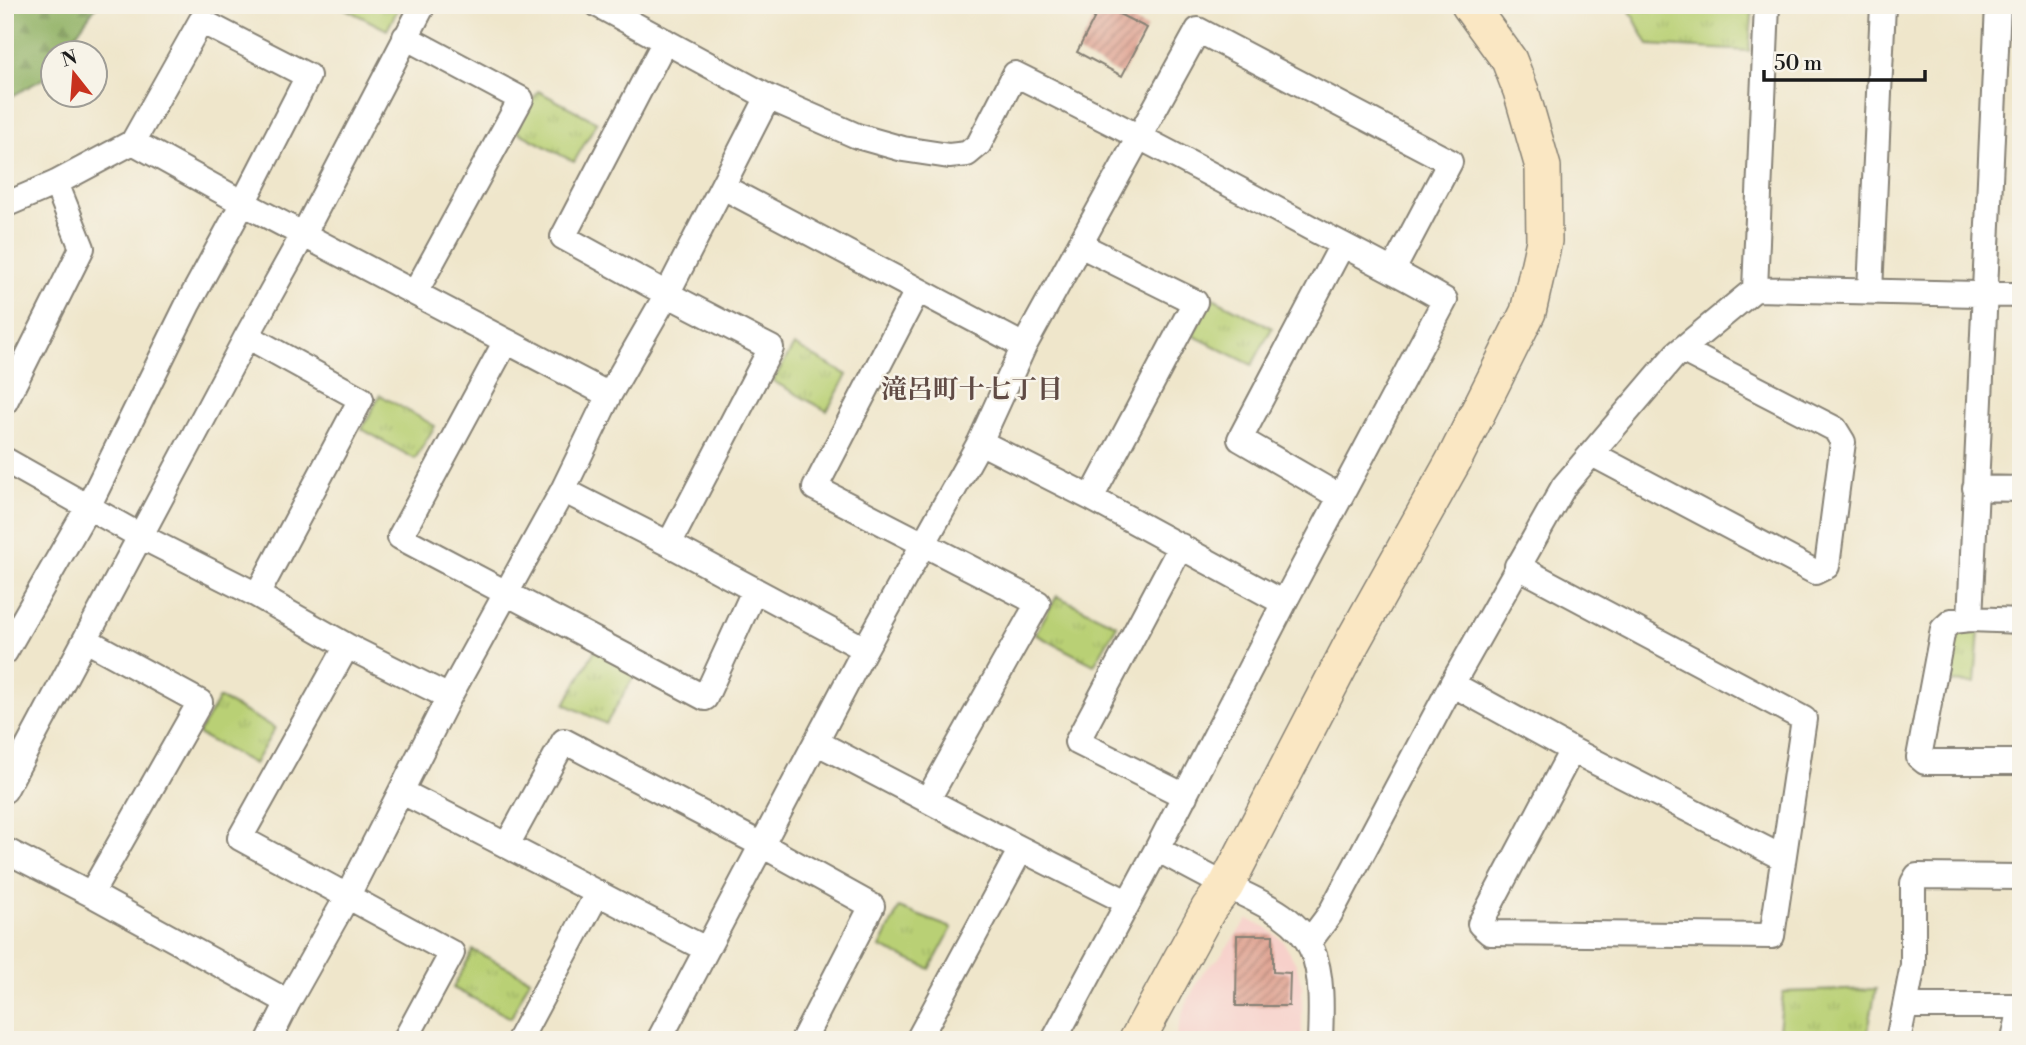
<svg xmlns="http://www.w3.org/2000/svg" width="2026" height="1045" font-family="'Libre Bodoni','Noto Serif JP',serif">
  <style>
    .built { fill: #f7d0ca }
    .grass { fill: url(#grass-tufts); stroke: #6a7648; stroke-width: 2 }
    .forest { fill: url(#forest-firs); stroke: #576741; stroke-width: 2 }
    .building { fill: url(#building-hatch) }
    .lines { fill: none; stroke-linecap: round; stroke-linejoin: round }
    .street-casing { stroke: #868174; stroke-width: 28 }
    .secondary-casing { stroke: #868174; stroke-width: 38 }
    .street { stroke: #fff; stroke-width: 24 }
    .secondary { stroke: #fae7c3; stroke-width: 35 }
    .labels { text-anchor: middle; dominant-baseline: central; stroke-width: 5; stroke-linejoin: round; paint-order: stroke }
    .neighbourhood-label { font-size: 26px; font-weight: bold; fill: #604b45; stroke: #f7f3e8 }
  </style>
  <defs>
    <pattern id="grass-tufts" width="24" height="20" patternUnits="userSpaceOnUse" patternTransform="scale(1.75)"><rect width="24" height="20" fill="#b9d075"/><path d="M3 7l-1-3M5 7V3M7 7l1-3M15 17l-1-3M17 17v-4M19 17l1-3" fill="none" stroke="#9eb265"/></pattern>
    <pattern id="forest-firs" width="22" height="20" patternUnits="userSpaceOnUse" patternTransform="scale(1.75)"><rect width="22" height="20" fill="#92b266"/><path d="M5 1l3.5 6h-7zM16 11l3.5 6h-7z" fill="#7d9858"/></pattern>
    <pattern id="building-hatch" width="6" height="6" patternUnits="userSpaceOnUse" patternTransform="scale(1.75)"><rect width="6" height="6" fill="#dfa291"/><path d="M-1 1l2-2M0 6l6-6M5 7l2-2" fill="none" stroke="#b48376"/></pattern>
  </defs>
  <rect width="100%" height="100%" fill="#f7f3e8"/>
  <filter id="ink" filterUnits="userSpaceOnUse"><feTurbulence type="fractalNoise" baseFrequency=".0143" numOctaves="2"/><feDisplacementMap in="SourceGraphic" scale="14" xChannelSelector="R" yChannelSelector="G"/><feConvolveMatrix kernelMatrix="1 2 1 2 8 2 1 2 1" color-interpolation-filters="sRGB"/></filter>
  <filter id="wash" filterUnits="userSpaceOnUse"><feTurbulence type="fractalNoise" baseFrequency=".00686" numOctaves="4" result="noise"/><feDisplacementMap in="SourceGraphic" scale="28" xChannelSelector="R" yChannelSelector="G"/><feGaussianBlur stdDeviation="1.57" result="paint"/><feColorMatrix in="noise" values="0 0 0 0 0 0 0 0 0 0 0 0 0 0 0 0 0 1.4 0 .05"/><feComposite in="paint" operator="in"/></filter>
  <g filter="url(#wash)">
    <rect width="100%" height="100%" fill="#efe6cb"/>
    <path class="built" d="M 1248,919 L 1268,929 L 1283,941 L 1296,964 L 1302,986 L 1302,1040 L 1175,1040 L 1184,1008 L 1203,972 L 1218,959 Z"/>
    <path class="grass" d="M 338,5 L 400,5 L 387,30 Z
      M 1627,5 L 1753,5 L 1749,51 L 1648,45 Z
      M 538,91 L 597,122 L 574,162 L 516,131 Z
      M 1213,298 L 1272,328 L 1252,365 L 1192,335 Z
      M 794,345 L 847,375 L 827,411 L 773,381 Z
      M 380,395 L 435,426 L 415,459 L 362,429 Z
      M 1057,596 L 1117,625 L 1094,665 L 1035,634 Z
      M 1979,630 L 1975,683 L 1945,682 L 1951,641 L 1963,631 Z
      M 597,646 L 639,668 L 606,724 L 565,704 Z
      M 219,698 L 275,728 L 254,764 L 198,734 Z
      M 899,908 L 952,928 L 930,969 L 880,947 Z
      M 473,950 L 530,979 L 511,1018 L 453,988 Z
      M 1876,989 L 1866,1040 L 1778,1040 L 1783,992 Z"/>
    <path class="forest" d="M 5,5 L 97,5 L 63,52 L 52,52 L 52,68 L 46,77 L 5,100 Z"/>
    <g id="blocks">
      <path class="building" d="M 1101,5 L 1147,28 L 1122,76 L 1077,52 Z
        M 1237,935 L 1273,935 L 1273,972 L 1290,973 L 1289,1006 L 1236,1006 Z"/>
    </g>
  </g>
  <g filter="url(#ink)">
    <use href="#blocks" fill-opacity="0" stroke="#868174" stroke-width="2"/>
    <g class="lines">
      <defs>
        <path id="street" d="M 598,5 L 768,97 L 857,136 L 903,149 L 949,156 L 967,154 L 979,144 L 1015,74 C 1114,123 1211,174 1309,227 C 1354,251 1401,274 1445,300 L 1284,603 L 1157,849 L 1054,1040
          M 1998,5 L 1970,619 L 2021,621
          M 405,37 L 521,99 L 415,293
          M 665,41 L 563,237 L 667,294 L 771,348 L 669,544
          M 133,142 L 243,203 L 609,395
          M 723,187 L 1024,346
          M 5,205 L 56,183 L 133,142 L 201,21 L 308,76 L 243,203 L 188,304 L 88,507 L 5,652
          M 1080,245 L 1195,302 L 1091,498
          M 1755,289 L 1767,5
          M 917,291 L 815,488 L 1038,603 L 928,799
          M 1870,291 L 1883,5
          M 247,336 L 361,399 L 257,595
          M 506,341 L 400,537 L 705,698 L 754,591
          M 5,402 L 82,248 L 56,183
          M 980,442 L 1091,498 L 1284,603
          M 1592,454 L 1815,572 L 1827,566 L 1843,442 L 1835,429 L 1682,350
          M 5,460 L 140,536 L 257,595 L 347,646 L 449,697
          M 1975,488 L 2021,489
          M 563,490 L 669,544 L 865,649
          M 1340,497 L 1240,439 L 1342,245
          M 1181,546 L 1077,742 L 1185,796
          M 1517,566 L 1804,719 L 1772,936 L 1490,933 L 1480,924 L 1572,750
          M 1970,619 L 1952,621 L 1943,629 L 1919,757 L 1925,762 L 2021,762
          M 86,640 L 200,702 L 91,894
          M 347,646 L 240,838 L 452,953 L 405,1040
          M 1452,684 L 1572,750 L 1783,858
          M 816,742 L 1021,849 L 1127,902
          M 5,790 L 247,336 L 303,235 L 423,5
          M 402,792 C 504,843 604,897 706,949
          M 507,845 L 564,741 L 762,845 L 872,906 L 803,1040
          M 1157,849 C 1179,861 1201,873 1223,884 C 1254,900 1298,915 1312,950 C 1323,975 1321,1013 1320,1040
          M 5,850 L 91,894 L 288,1002
          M 1309,942 L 1330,914 L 1452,684 L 1564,486 L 1676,354 L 1755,289 L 2021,295
          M 1905,1006 L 1913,965 L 1913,883 L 1917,876 L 2021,877
          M 269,1040 L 288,1002 L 347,897 L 449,697 L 563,490 L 609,395 L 667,294 L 768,97
          M 519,1040 L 597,894
          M 659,1040 L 865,649 L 980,442 L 1024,346 L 1198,30 L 1450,162 L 1393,270
          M 918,1040 L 1021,849
          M 1898,1040 L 1905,1006 L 2021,1006
          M 2014,1040 L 2021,1006"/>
        <path id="secondary" d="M 1137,1040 L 1209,908 L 1226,886 L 1353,641 L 1454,460 L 1528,312 L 1544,241 L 1543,167 L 1521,91 L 1509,60 L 1469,5"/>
      </defs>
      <use href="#street" class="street-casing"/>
      <use href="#secondary" class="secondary-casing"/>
      <use href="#street" class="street"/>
      <use href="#secondary" class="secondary"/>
    </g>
  </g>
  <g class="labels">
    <g class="neighbourhood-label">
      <text x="972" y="390">滝呂町十七丁目</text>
    </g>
  </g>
  <rect width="2026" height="1045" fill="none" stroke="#f7f3e8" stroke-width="28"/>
  <g transform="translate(74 74) rotate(343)"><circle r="33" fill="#f7f3e8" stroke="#9f9d96" stroke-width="2"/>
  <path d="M0-5L12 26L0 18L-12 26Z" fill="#c8321e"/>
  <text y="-10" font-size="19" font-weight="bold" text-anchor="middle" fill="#1c1c1c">N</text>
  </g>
  <path d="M1764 70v10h161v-10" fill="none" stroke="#1c1c1c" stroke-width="3.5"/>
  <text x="1774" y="70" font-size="21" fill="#1c1c1c" stroke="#f7f3e8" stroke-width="5" paint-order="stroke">50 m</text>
</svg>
